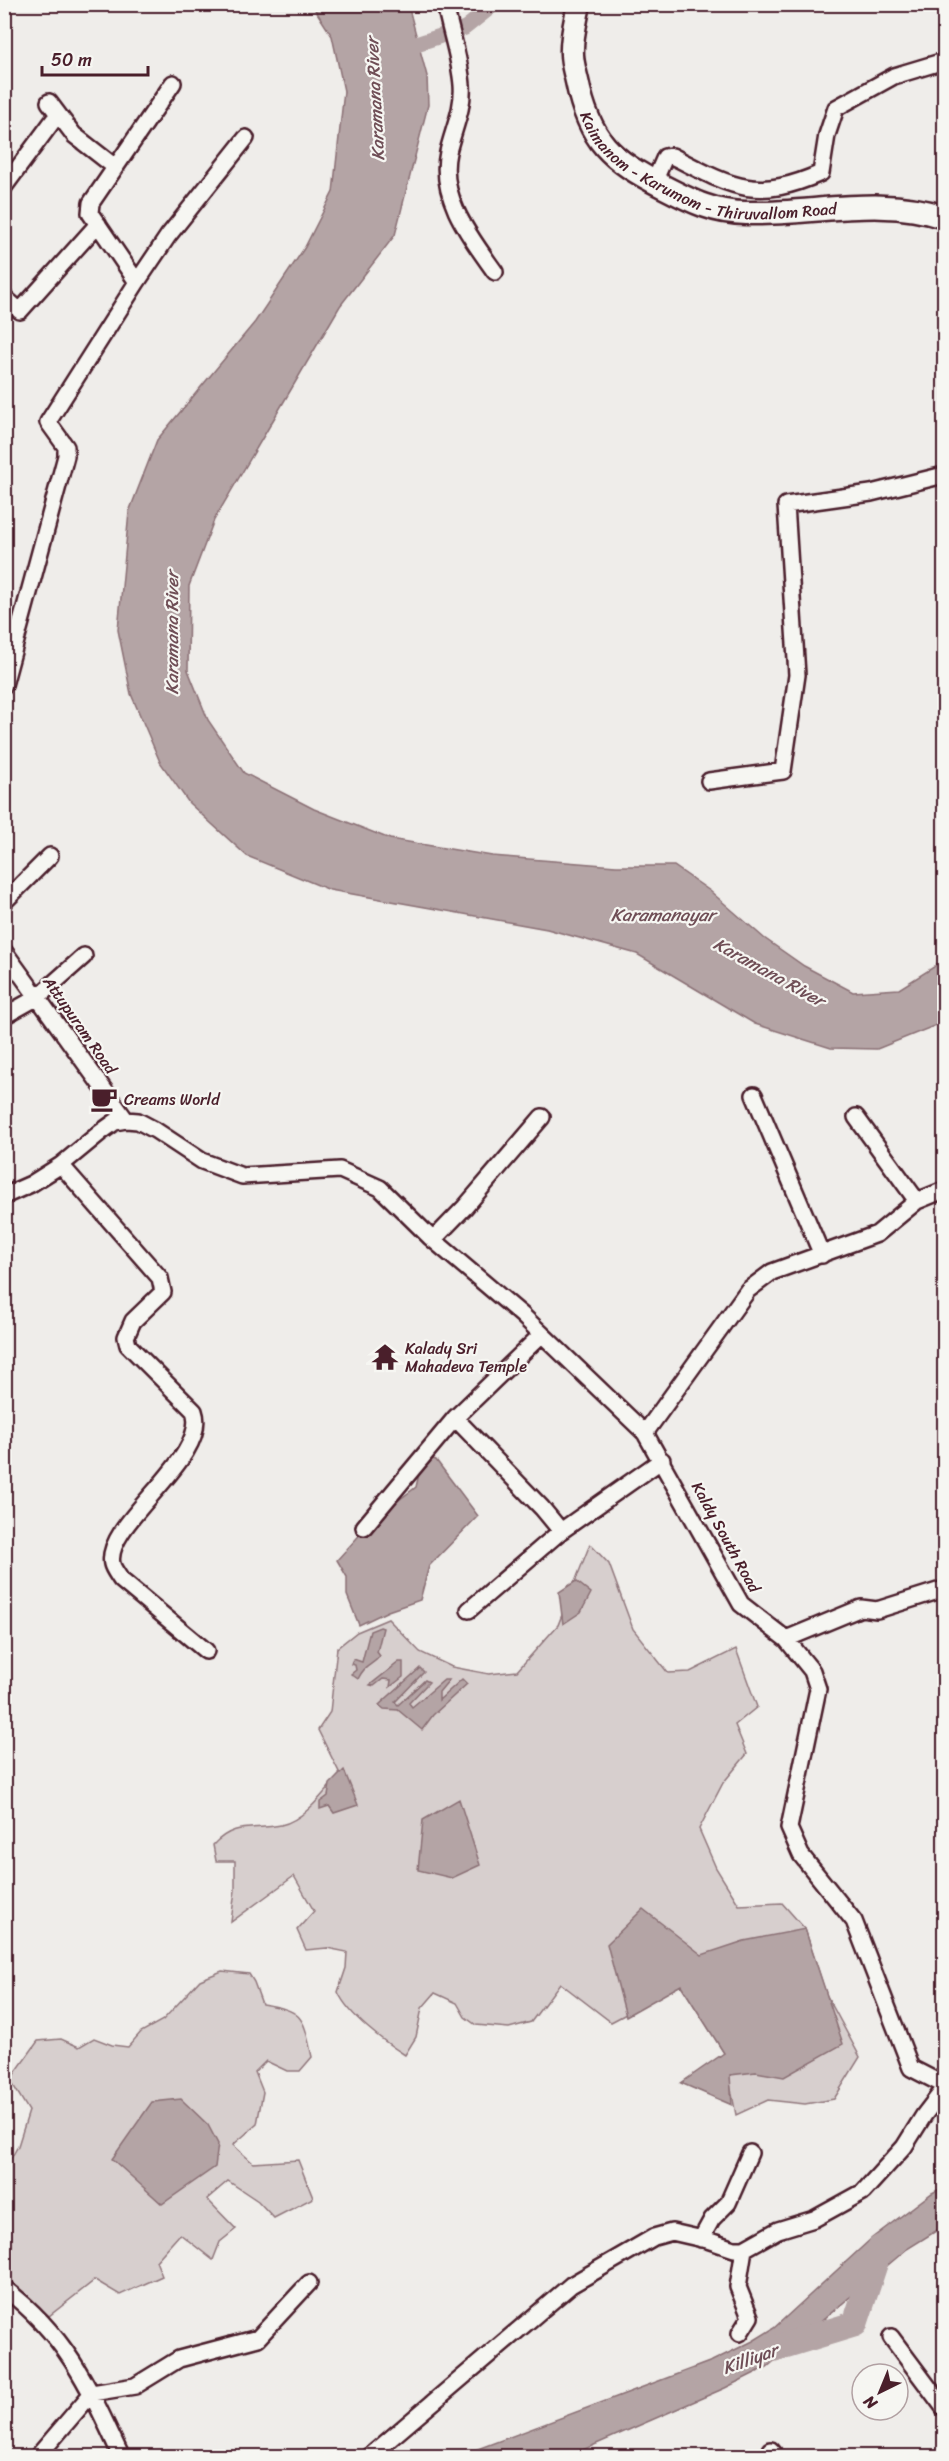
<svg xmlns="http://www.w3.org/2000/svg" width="949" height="2461" font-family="Sriracha,sans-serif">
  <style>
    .green { fill: #d7cfce; stroke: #90777c; stroke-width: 1.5 }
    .water { fill: #b4a4a5; stroke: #8a6f74; stroke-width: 1.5 }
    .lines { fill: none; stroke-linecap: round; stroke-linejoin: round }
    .canal { stroke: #b4a4a5; stroke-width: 15 }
    .river { stroke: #b4a4a5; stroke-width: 26 }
    .street-casing { stroke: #4a1f2b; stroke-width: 20 }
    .secondary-casing { stroke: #4a1f2b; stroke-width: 27 }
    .street { stroke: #f6f6f2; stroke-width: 15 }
    .secondary { stroke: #f6f6f2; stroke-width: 22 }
    .labels { text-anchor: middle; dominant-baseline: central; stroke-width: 4.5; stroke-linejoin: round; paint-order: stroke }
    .street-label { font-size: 16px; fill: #4a1f2b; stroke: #f6f6f2 }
    .poi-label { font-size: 16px; fill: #4a1f2b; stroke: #f6f6f2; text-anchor: start }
    .water-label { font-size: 18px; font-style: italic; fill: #6f4e56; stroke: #f6f6f2 }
  </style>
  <rect width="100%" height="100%" fill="#efedea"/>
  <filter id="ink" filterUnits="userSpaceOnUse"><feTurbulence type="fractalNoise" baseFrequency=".0167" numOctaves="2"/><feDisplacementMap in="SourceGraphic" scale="12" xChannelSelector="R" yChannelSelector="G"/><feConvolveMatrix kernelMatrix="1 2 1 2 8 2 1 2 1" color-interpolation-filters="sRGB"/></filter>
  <g filter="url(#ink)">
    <path class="green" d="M 590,1544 L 609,1564 L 633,1629 L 668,1673 L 690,1672 L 736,1649 L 757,1707 L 735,1725 L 747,1754 L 723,1783 L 699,1829 L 716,1868 L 739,1905 L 782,1903 L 805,1929 L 826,1994 L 860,2057 L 834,2099 L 805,2104 L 768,2100 L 736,2115 L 724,2053 L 681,1985 L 611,2022 L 560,1983 L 531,2022 L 509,2028 L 476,2025 L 465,2017 L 457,2003 L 435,1993 L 422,2008 L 416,2037 L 405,2055 C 383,2041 349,2016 338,1992 L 346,1968 L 347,1952 L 327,1948 L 306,1950 L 297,1930 L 314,1911 L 294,1876 L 231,1922 L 235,1890 L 235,1861 L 216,1861 L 213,1845 C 235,1821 254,1831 281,1825 C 305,1820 325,1791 340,1774 L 318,1730 L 330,1712 L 337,1648 L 357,1632 L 388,1619 L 420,1652 L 452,1667 L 489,1674 L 517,1671 L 558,1625 Z
      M 222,1971 L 249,1974 L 254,1982 L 262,2004 C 305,2011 303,2017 312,2057 L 300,2071 L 287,2071 L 266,2061 L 255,2072 L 263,2092 L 257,2124 L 233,2145 L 253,2163 L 298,2160 L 313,2198 L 274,2218 L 258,2201 L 228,2181 L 207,2199 L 236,2229 L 220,2242 L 213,2260 L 180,2234 L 156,2261 L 162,2276 L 120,2295 L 95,2280 L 49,2316 L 5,2279 L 5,2169 L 18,2146 L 29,2111 L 10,2080 L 38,2041 L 61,2039 L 79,2047 L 94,2038 L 112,2045 L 128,2047 L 141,2032 L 163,2020 L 200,1980 Z"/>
    <path class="water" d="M 312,5 L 408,5 L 427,76 L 428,105 L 395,235 L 340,306 L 269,427 L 214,520 L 189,586 L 188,670 L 208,720 L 244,773 L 314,809 L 390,839 L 492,856 L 616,866 L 674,866 L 710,891 L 764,938 L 804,966 L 853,992 L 899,989 L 934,967 L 944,956 L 944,1022 L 877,1049 L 831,1048 L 755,1024 L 637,954 L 547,929 L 330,890 L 247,856 L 189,803 L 160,762 L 131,694 L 118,630 L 129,512 L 157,440 L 255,322 L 305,247 L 333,192 L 344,91 L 332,36 Z
      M 423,1456 L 436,1460 L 478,1516 L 429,1566 L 420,1600 L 388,1611 L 359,1625 L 347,1595 L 347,1577 L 337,1560 L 375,1518 L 416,1487 Z
      M 576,1581 L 591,1593 L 581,1612 L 563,1624 L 559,1592 Z
      M 380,1627 L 383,1628 L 377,1652 L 380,1656 C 371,1667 366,1663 358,1679 L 351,1674 L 356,1670 L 355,1665 L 351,1664 L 353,1659 L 362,1662 L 370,1631 Z
      M 399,1662 L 403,1662 L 403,1677 L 390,1687 L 391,1680 L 383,1679 L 374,1686 L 370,1685 Z
      M 420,1668 L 424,1672 L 395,1702 L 398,1705 L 425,1680 L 429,1682 L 409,1703 L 412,1707 L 444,1680 L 449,1680 L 439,1692 L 439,1700 L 462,1679 L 467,1684 L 433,1715 L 422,1730 L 398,1710 L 384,1709 L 379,1705 Z
      M 344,1770 L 358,1805 L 334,1813 L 329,1806 L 320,1809 L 320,1802 L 328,1796 L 330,1784 Z
      M 459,1799 L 480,1865 L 452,1878 L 418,1870 L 423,1820 Z
      M 643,1909 L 702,1955 L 744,1941 L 805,1929 L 843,2044 L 784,2077 L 756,2072 L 730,2075 L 732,2105 L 681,2083 L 724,2053 L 681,1985 L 626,2016 L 607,1944 Z
      M 181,2099 L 208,2125 L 218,2144 L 215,2167 L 162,2204 L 112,2159 L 152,2102 Z
      M 944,2187 L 944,2226 L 907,2249 L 767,2367 L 725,2388 L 569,2456 L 459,2456 L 712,2361 L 753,2341 L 774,2328 L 872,2238 L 932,2193 Z"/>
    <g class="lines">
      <path class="canal" d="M 401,49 L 465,28 L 495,4"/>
      <path class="river" d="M 763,2352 L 855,2324 L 880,2248"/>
      <defs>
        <path id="street" d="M 445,4 C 450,31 460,58 462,85 C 464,108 453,130 448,152 C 438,197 471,238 495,272
          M 49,102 L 58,114
          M 654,182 L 665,157 L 672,156 C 732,187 755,202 821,173 L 827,135 L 836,108 L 894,76 L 944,61
          M 4,187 L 58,114 L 74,135 L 115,167
          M 137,282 L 168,236 L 246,138
          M 4,297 L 20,311 L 98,224
          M 4,685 L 66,456 L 66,447 L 48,422 L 137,282 L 90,213 L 91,203 L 173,83
          M 709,781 L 783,771 L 797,675 L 786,505 L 871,493 L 944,475
          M 4,902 L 50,856
          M 4,951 L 126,1120
          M 4,1016 L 38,997 L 84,956
          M 754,1095 L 822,1255
          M 856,1117 L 917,1201
          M 61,1165 L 160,1278 L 163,1292 L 133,1321 L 126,1337 L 128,1345 L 194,1411 C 211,1458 103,1523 112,1564 C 113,1569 118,1575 121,1580 L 206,1651
          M 4,1196 L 31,1184 L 61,1165 L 101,1132 L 115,1122 L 126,1120 L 138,1121 L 155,1130 L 202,1161 L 242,1176 L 340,1170 L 380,1188 L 430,1237 L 522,1315 L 645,1433 L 741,1604 L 786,1639 L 812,1671 L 818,1689 L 789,1828 L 801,1855 L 854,1921 L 911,2068 L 944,2085
          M 433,1240 L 465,1207 L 542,1117
          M 455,1418 L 542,1508 L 561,1531
          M 645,1433 L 748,1290 L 772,1272 L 877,1234 L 917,1201 L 944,1190
          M 364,1527 L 455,1418 L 542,1334
          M 469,1610 L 561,1531 L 662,1460
          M 786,1639 L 861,1608 L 877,1610 L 944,1589
          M 701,2239 L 712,2219 L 728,2203 L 750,2153
          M 4,2288 C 67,2336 89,2387 121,2456
          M 740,2333 L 750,2317 L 738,2287 L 744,2249
          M 891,2337 L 944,2408
          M 771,2450 L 776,2456
          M 38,2456 L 92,2393 L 135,2386 L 179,2359 L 258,2338 L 309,2283
          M 370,2456 L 571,2285 L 654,2237 L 672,2232 L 707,2240 L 734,2249 L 744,2249 L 778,2230 L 814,2219 L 863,2192 L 904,2147 L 924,2115 L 944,2089"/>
        <g id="secondary">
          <path id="s1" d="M 579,4 C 576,20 571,38 572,54 C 572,63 575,72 577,81 C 589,141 611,160 664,187 C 691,201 715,213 746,213 C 811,215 881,195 944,217"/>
        </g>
      </defs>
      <use href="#street" class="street-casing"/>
      <use href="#secondary" class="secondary-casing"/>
      <use href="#street" class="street"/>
      <use href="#secondary" class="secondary"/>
    </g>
  </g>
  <defs>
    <symbol id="cafe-bare" viewBox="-9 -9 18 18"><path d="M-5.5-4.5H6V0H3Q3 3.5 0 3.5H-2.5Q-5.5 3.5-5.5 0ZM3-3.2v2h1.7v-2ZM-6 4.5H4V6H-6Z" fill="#4a1f2b" stroke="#f6f6f2" stroke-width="2.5" paint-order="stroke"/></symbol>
    <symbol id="temple-bare" viewBox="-9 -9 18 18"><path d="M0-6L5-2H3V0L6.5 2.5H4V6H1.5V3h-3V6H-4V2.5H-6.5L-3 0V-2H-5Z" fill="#4a1f2b" stroke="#f6f6f2" stroke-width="2.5" paint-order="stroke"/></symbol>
  </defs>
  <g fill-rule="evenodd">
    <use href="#cafe-bare" x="85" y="1080" width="38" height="38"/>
    <use href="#temple-bare" x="366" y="1338" width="38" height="38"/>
  </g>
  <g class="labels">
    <g class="street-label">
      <text stroke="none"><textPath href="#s1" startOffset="255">Kaimanom - Karumom - Thiruvallom Road</textPath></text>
      <text transform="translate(80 1025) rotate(55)">Attupuram Road</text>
      <text transform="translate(726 1537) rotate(61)">Kaldy South Road</text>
    </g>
    <g class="poi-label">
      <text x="124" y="1099">Creams World</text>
      <text x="405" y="1348">Kalady Sri<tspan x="405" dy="18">Mahadeva Temple</tspan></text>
    </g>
    <g class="water-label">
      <text transform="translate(375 99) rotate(-93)">Karamana River</text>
      <text transform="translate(172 633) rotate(-90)">Karamana River</text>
      <text x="663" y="915">Karamanayar</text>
      <text transform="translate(769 972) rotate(29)">Karamana River</text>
      <text transform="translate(750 2359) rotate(-20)">Killiyar</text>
    </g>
  </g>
  <rect width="949" height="2461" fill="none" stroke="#f6f6f2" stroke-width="24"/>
  <rect x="12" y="12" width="925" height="2437" fill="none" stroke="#4a1f2b" stroke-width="2" filter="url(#ink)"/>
  <g transform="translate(880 2392) rotate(223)"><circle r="28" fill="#f6f6f2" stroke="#b1a0a2" stroke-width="1.5"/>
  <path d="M0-4.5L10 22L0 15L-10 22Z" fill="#4a1f2b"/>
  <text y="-9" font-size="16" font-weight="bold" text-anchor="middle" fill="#4a1f2b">N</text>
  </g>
  <path d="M42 66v9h106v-9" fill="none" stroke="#4a1f2b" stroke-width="3"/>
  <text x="51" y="66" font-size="18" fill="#4a1f2b" stroke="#f6f6f2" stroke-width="4.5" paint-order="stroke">50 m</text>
</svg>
